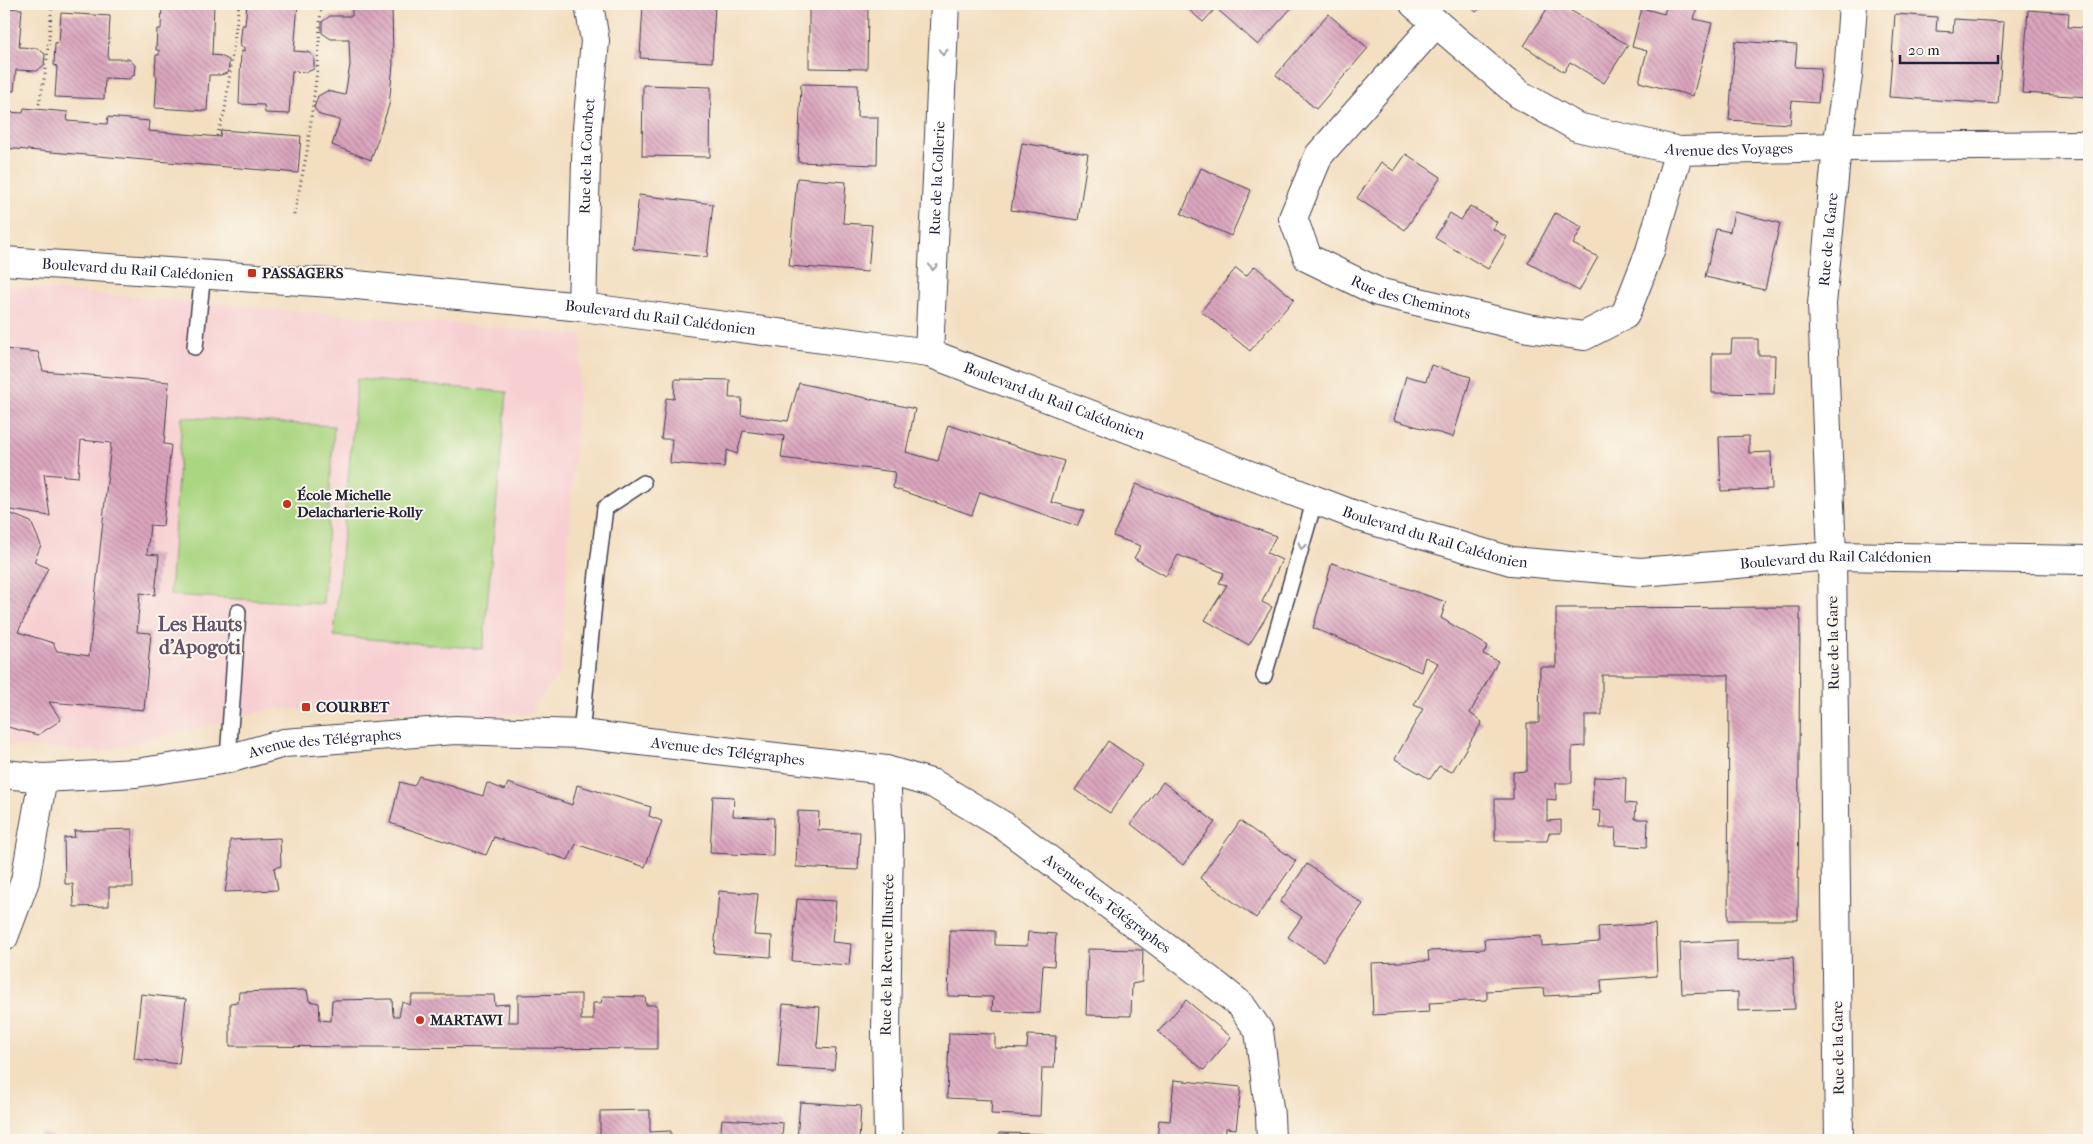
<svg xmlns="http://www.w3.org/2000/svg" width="2093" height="1144" font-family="'IM FELL French Canon',serif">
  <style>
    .built { fill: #f7cfd2 }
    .pitch { fill: #aad581; stroke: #667c5e }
    .building { fill: url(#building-back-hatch) }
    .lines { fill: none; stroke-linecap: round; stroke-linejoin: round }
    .service-casing { stroke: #413e4f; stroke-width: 18 }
    .minor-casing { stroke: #413e4f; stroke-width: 30 }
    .tertiary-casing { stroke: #413e4f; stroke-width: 30 }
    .path { stroke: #413e4f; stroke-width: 3; stroke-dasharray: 1 4; stroke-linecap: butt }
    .service { stroke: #fff; stroke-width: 15 }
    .minor { stroke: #fff; stroke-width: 28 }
    .tertiary { stroke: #fff; stroke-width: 28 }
    .oneway { stroke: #9c9ca7 }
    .poi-dot { fill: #c8321e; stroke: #fbf7ec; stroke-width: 2 }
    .labels { text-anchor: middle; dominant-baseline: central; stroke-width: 4; stroke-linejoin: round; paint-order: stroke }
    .street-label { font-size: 15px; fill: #22223b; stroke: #fbf7ec }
    .poi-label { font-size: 15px; font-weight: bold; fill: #22223b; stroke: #fbf7ec; text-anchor: start }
    .district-label { font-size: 20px; font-weight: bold; fill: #635069; stroke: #fbf7ec }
  </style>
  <defs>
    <pattern id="building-back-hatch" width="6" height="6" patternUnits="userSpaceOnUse" patternTransform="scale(1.25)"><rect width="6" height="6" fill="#dba6be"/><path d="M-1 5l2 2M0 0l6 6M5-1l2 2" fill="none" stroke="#b1879c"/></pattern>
  </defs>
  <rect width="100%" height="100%" fill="#fbf7ec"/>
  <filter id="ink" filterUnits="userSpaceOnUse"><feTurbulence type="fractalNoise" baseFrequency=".02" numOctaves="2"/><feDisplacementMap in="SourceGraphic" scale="10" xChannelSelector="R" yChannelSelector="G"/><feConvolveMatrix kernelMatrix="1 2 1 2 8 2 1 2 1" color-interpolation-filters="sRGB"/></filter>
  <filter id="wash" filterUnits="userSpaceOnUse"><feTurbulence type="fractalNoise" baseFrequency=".0096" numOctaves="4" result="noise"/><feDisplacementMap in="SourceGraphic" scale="20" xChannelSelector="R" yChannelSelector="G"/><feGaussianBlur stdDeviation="1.12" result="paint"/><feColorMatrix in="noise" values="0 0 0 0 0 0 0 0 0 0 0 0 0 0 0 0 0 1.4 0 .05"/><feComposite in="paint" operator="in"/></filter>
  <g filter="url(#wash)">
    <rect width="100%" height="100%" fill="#f3dec0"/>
    <path class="built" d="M 4,286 L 582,335 L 560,673 L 528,715 L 273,709 L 99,752 L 4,745 Z"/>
    <path class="pitch" d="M 357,379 L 507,392 L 483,649 L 334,636 Z
      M 182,417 L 334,426 L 323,604 L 170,595 Z"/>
    <g id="blocks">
      <path class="building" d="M 162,4 L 214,4 L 212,55 L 221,56 L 229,60 L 229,64 L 228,73 L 220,75 L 209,75 L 207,111 L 155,108 L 157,76 L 155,76 L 156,55 L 159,55 L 159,50 L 156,50 L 157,29 L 161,29 Z
        M 247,4 L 298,4 L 294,51 L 308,52 L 314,57 L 314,69 L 307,72 L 292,71 L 289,114 L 265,113 L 264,105 L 239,104 L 241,51 L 244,52 L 244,47 L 240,47 L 242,25 L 245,25 Z
        M 352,4 L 392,4 L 393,64 L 389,105 L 371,160 L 332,145 L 340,120 L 320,115 L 314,108 L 318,96 L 327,91 L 345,95 L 350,65 L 349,39 L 331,39 L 322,33 L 322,22 L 330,16 L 352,16 Z
        M 643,4 L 715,4 L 712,62 L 640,58 Z
        M 809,4 L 868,4 L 867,69 L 809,68 Z
        M 1182,4 L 1295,4 L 1258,45 L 1216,8 L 1203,22 Z
        M 1467,4 L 1485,4 L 1476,12 Z
        M 1550,4 L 1560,4 L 1628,45 L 1604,83 L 1570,62 L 1564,72 L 1524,46 Z
        M 1667,4 L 1698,4 L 1694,19 L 1712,23 L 1693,96 L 1639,82 L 1647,51 L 1632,47 L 1642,8 L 1664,14 Z
        M 4,8 L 22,9 L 19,47 L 37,48 L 45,54 L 44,65 L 37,71 L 16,70 L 14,91 L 4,90 Z
        M 2028,10 L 2069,13 L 2068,27 L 2086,28 L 2086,15 L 2089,16 L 2089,97 L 2022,93 Z
        M 61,13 L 110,16 L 108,59 L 129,59 L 135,65 L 134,75 L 129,79 L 105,78 L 104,99 L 55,97 L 57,66 L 54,65 L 55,43 L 59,42 Z
        M 1328,14 L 1368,48 L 1316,109 L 1276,75 Z
        M 1895,14 L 1937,17 L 1936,31 L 1953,32 L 1954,19 L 2004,22 L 1998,104 L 1889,97 Z
        M 1735,41 L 1797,45 L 1795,67 L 1821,68 L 1818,103 L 1792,101 L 1790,124 L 1729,120 Z
        M 801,84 L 858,85 L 857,117 L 878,117 L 877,165 L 798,162 Z
        M 643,85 L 711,87 L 710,157 L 642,156 Z
        M 24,108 L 68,112 L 67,121 L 107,124 L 108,117 L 149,121 L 148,131 L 220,137 L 221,130 L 301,136 L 298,173 L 4,148 L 4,112 L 23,113 Z
        M 1022,143 L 1088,154 L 1078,220 L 1011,210 Z
        M 1406,154 L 1441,177 L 1405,230 L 1357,198 L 1381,162 L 1394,171 Z
        M 1201,168 L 1251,190 L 1231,236 L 1181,214 Z
        M 797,178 L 846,182 L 843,223 L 872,225 L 868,272 L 789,266 Z
        M 639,195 L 713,204 L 707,257 L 633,249 Z
        M 1470,206 L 1497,222 L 1493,229 L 1507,237 L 1488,269 L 1435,238 L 1450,213 L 1461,220 Z
        M 1734,212 L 1780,223 L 1765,290 L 1705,277 L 1716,229 L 1730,232 Z
        M 1555,213 L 1582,227 L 1573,244 L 1598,257 L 1579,291 L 1528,263 Z
        M 1255,266 L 1294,299 L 1250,351 L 1201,311 L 1236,268 L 1246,276 Z
        M 1732,339 L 1758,339 L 1758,355 L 1775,355 L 1774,394 L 1712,393 L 1712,353 L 1731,353 Z
        M 4,349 L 38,352 L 43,371 L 169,382 L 164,444 L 171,445 L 163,526 L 150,525 L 147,554 L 159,555 L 155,595 L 140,593 L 137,632 L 151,633 L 144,710 L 49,702 L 61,720 L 38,735 L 4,726 L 4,511 L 31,522 L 41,545 L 34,562 L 48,568 L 18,632 L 53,643 L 57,651 L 89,656 L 111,443 L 81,440 L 78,477 L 44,474 L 50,516 L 4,509 Z
        M 1431,365 L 1471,377 L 1453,437 L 1394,420 L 1406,376 L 1426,381 Z
        M 675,379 L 730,380 L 729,398 L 742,398 L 741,415 L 788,421 L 799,383 L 915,409 L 906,452 L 938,461 L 948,425 L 1064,461 L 1051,502 L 1084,511 L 1077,526 L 980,492 L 972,515 L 893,488 L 895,472 L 781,458 L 784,436 L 743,431 L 737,454 L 727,450 L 724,467 L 670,463 L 672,439 L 661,439 L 666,398 L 674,399 Z
        M 1749,436 L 1749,453 L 1771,452 L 1772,489 L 1721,491 L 1719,437 Z
        M 1136,484 L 1276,536 L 1267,553 L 1282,560 L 1262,602 L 1272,607 L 1249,645 L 1205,620 L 1227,585 L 1219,583 L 1224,573 L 1178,555 L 1166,576 L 1134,558 L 1141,546 L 1113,536 Z
        M 1332,563 L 1446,602 L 1441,618 L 1488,646 L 1483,654 L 1498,661 L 1470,713 L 1482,722 L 1452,772 L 1439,766 L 1430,779 L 1395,759 L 1423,709 L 1414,705 L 1438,663 L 1425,657 L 1421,672 L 1313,628 Z
        M 1800,607 L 1798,920 L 1728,920 L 1729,675 L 1602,675 L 1602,715 L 1585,715 L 1585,746 L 1572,747 L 1572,783 L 1556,783 L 1556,800 L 1547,799 L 1547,821 L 1561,820 L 1561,833 L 1549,833 L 1547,841 L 1495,841 L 1495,799 L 1513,799 L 1513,772 L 1527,771 L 1527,723 L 1539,723 L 1540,667 L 1556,667 L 1556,608 Z
        M 1108,741 L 1143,765 L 1110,813 L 1075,790 Z
        M 419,776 L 483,796 L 487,783 L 505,790 L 508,783 L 572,805 L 577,785 L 651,807 L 649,816 L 662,821 L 645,867 L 576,844 L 568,860 L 494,837 L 486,855 L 390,823 L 400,782 L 414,786 Z
        M 1594,777 L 1626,778 L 1625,803 L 1636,804 L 1635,819 L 1648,819 L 1647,847 L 1615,845 L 1616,828 L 1600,828 L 1601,811 L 1592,810 Z
        M 1163,782 L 1215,822 L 1183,865 L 1131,824 Z
        M 713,796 L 734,797 L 733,816 L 774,818 L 773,856 L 710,853 Z
        M 798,811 L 819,812 L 818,830 L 860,832 L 858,870 L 796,867 Z
        M 1240,821 L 1296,861 L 1256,918 L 1200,878 Z
        M 132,829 L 133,887 L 109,887 L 109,906 L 74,907 L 73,884 L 65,884 L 64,838 L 75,837 L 74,831 Z
        M 280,838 L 281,866 L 274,868 L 278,890 L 225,892 L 230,864 L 230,840 Z
        M 1307,864 L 1363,904 L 1323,961 L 1288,937 L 1302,917 L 1280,902 Z
        M 719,891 L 758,894 L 754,935 L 772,936 L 771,957 L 714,953 Z
        M 797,899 L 836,901 L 832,942 L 851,944 L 849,965 L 792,961 Z
        M 1655,924 L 1657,976 L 1601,980 L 1602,993 L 1545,996 L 1544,988 L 1487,991 L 1487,1000 L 1429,1003 L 1430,1012 L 1373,1015 L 1371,963 L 1429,961 L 1428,951 L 1485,949 L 1484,939 L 1541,936 L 1542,946 L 1599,942 L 1598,927 Z
        M 950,930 L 995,931 L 995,945 L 1027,946 L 1028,932 L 1056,934 L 1054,966 L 1043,965 L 1040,1013 L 992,1011 L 993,997 L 948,996 Z
        M 1737,940 L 1737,961 L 1793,957 L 1795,1009 L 1738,1011 L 1738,992 L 1682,994 L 1680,943 Z
        M 1088,949 L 1143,950 L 1142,982 L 1132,984 L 1131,1016 L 1086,1015 Z
        M 307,990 L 309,1001 L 319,1003 L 320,1020 L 331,1021 L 332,1000 L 392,999 L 393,1016 L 399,1016 L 402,1002 L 410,1005 L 412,995 L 494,995 L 495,1005 L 509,1004 L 508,1022 L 518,1022 L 518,995 L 581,994 L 581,1020 L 593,1020 L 593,1003 L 601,1003 L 603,996 L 645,997 L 646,1005 L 657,1005 L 657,1049 L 230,1046 L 230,1003 L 238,1002 L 239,992 Z
        M 141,994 L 186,999 L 179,1064 L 134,1059 Z
        M 1186,1000 L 1231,1037 L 1204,1070 L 1158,1032 Z
        M 783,1004 L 820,1007 L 817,1048 L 836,1049 L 834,1070 L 778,1067 Z
        M 949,1033 L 995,1034 L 995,1048 L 1027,1049 L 1028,1035 L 1056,1036 L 1054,1068 L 1042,1068 L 1040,1116 L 991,1114 L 992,1100 L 947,1098 Z
        M 1174,1080 L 1241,1087 L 1236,1129 L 1226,1128 L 1225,1140 L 1157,1140 L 1159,1120 L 1170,1121 Z
        M 800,1102 L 861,1106 L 859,1140 L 797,1140 Z
        M 650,1110 L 650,1132 L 671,1131 L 671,1140 L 600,1140 L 600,1111 Z
        M 722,1119 L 783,1123 L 782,1140 L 720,1140 Z
        M 42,1132 L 58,1140 L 38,1140 Z
        M 999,1133 L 1044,1134 L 1044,1140 L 999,1140 Z
        M 940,1137 L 985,1138 L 985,1140 L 940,1140 Z"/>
    </g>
  </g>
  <g filter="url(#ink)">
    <use href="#blocks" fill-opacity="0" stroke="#413e4f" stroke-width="1"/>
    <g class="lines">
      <defs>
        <path id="service" d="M 195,347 L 203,273
          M 1264,676 L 1315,499
          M 581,734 L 597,573 L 605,508 L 643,483
          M 228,759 L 238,612"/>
        <g id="minor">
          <path id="s1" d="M 1414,4 L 1519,94 L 1577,127 L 1679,151 L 1837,147 L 2089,145"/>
          <path id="s2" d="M 1436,23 L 1319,155 L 1293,218 L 1308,258 L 1378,292 L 1528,328 L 1584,336 L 1625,315 L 1650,251 L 1679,151"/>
          <path id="s3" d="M 4,261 L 346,284 L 582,307 L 929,353 L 1360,517 L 1511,561 L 1641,572 L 1832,556 L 2089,560"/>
          <path id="s4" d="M 582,307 L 587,128 L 595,41 L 589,4"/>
          <path id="s5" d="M 929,353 L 945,4"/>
          <path d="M 886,770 L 889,836 L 886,1033 L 888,1140"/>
          <path d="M 4,937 L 25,881 L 43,778"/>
          <path id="s6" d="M 1839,1140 L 1832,556 L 1822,304 L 1837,147 L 1848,76 L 1853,4"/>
        </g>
        <g id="tertiary">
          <path id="s7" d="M 4,774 L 43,778 L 136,773 L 228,759 L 284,743 L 455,730 L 581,734 L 886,770 L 934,784 L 1004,826 L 1216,985 L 1241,1005 L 1259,1031 L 1270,1116 L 1271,1140"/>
        </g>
      </defs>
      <use href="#service" class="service-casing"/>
      <use href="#minor" class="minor-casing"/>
      <use href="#tertiary" class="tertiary-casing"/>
      <path class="path" d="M 38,109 L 46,70 L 52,4
        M 217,136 L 225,110 L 239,4
        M 294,215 L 307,152 L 318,63 L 321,4"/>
      <use href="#service" class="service"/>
      <use href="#minor" class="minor"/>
      <use href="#tertiary" class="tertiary"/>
    </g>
    <defs><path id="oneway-chevron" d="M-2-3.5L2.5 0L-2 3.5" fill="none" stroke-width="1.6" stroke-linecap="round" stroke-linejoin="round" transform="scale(1.25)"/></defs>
    <g class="oneway">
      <use href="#oneway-chevron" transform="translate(943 52) rotate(93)"/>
      <use href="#oneway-chevron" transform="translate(933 267) rotate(93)"/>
      <use href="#oneway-chevron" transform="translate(1302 546) rotate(106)"/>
    </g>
  </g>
  <g class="poi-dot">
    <rect x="247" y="268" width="10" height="10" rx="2.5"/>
    <circle cx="287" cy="504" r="5"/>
    <rect x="301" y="702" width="10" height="10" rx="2.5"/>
    <circle cx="420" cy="1020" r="5"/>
  </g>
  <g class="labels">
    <g class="street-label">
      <text stroke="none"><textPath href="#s1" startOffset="360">Avenue des Voyages</textPath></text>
      <text stroke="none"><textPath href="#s4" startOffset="151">Rue de la Courbet</textPath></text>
      <text stroke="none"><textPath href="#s5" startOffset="175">Rue de la Collerie</textPath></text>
      <text stroke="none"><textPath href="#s6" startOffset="901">Rue de la Gare</textPath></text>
      <text stroke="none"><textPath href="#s3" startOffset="134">Boulevard du Rail Calédonien</textPath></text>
      <text stroke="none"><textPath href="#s2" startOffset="398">Rue des Cheminots</textPath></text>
      <text stroke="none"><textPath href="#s3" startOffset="659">Boulevard du Rail Calédonien</textPath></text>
      <text stroke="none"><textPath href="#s3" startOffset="1064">Boulevard du Rail Calédonien</textPath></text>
      <text stroke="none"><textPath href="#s3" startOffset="1469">Boulevard du Rail Calédonien</textPath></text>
      <text stroke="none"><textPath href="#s3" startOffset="1874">Boulevard du Rail Calédonien</textPath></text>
      <text transform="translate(1833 643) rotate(-91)">Rue de la Gare</text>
      <text stroke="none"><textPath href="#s7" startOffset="324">Avenue des Télégraphes</textPath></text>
      <text stroke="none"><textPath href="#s7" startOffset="729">Avenue des Télégraphes</textPath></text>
      <text stroke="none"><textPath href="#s7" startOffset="1149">Avenue des Télégraphes</textPath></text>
      <text transform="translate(887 955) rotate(-89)">Rue de la Revue Illustrée</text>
      <text transform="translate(1838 1048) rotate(-91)">Rue de la Gare</text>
    </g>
    <g class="poi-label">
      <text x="262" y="273">PASSAGERS</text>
      <text x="297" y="495">École Michelle<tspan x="297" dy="17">Delacharlerie-Rolly</tspan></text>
      <text x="316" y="707">COURBET</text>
      <text x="430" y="1020">MARTAWI</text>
    </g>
    <g class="district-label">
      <text x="200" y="624">Les Hauts<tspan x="200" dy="23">d'Apogoti</tspan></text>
    </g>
  </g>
  <rect width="2093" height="1144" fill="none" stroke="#fbf7ec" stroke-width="20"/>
  <path d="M1900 55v8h98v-8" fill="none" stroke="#22223b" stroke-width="2.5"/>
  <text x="1908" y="55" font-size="15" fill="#22223b" stroke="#fbf7ec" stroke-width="4" paint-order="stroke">20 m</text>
</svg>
